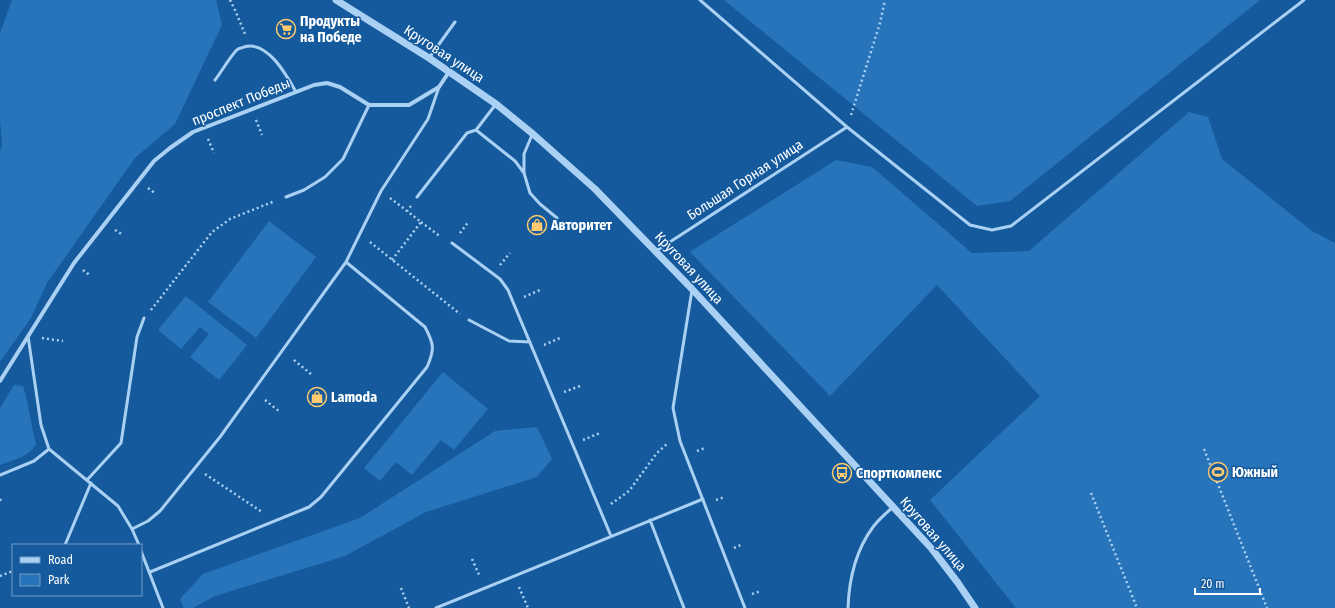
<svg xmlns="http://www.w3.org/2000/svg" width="1335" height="608" font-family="'Fira Sans Condensed',sans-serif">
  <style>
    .green { fill: #2774bb }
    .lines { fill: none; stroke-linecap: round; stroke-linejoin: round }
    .path { stroke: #aad1f3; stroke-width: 2.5; stroke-dasharray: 2 3; stroke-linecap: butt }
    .service { stroke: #aad1f3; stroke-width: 3 }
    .minor { stroke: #aad1f3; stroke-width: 4 }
    .tertiary { stroke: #aad1f3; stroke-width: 7 }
    .labels { text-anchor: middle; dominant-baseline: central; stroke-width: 3; stroke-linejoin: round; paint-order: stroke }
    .poi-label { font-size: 14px; font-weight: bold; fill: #fff; stroke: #145a9d; text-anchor: start }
    .street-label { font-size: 14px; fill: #fff; stroke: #145a9d }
  </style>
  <rect width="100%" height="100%" fill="#145a9d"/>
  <path class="green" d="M 12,0 L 216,0 L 222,25 L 175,124 L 135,158 L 47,283 L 31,318 L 0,362 L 0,151 L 2,145 L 0,121 L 0,33 Z
    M 724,0 L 1260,0 L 1010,201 L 977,206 Z
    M 1189,112 L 1208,117 L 1222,159 L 1312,231 L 1335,243 L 1335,608 L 1016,608 L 930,500 L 1040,396 L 937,285 L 830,396 L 690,252 L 836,160 L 872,167 L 972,253 L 1029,251 Z
    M 269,221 L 316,257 L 256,338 L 208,302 Z
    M 186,296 L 247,345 L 219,380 L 190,357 L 209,334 L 200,327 L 181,349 L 158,330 Z
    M 443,372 L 488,409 L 454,450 L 441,440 L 412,475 L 396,462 L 380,481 L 364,468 Z
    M 14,385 L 23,386 C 29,405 31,425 36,444 C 29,457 13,460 0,465 L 0,408 Z
    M 537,427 L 552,459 L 537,477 L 426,512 L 345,556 L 215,596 L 193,608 L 184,608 L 180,599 L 203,574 L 360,518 L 495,431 Z"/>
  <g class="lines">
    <path class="path" d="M 230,0 L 235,10 L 245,34
      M 851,115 L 880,23 L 885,0
      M 256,120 L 262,135
      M 208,139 L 214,153
      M 148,188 L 156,194
      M 390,198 L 407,211
      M 421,222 L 441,237
      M 115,230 L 123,235
      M 460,233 L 469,221
      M 370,242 L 460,314
      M 392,260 L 421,222 L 407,211 L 411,206
      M 500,265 L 510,253
      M 83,270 L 91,276
      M 524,297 L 540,290
      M 151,310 L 212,232 L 230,219 L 275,201
      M 42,338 L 63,341
      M 544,345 L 560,338
      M 294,360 L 312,375
      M 564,392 L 580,386
      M 265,400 L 280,412
      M 583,440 L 600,433
      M 1204,449 L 1267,608
      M 697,451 L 705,448
      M 205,474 L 262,512
      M 1091,493 L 1137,608
      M 0,499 L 1,501
      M 716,500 L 725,497
      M 611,504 L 629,491 L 657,453 L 668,443
      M 734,548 L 743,544
      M 472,559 L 480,577
      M 0,576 L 13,571
      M 519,587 L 528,608
      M 401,588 L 409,608
      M 752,594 L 761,591"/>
    <path class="service" d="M 700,0 L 847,127 L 970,225 L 992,230 L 1011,226 L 1304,0
      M 429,58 L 455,22
      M 215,80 C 220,74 233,52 238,49 C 239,48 242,48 244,47 C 267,40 286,74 296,92
      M 476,130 L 515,161 L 524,173
      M 532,135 L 524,154 L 524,173 L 530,193 L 540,204 L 557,218
      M 286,197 L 304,190 L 325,177 L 343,159 L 369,105
      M 417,197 L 467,133 L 476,130 L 496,104
      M 452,243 L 500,279 L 508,290 L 611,536
      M 656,251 L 847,127
      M 692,290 L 673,408 L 680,441 L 745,608
      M 469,320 L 509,341 L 530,342
      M 28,336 L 41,425 L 49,449 L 118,506 L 132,529 L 139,545
      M 0,475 L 34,461 L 49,449
      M 87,480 L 121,443 L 137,337 L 144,318
      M 650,520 L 684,608
      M 132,529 L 148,521 L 160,511 L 220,437 L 346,262 L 381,191 L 428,119 L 439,87
      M 65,545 L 91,483
      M 141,551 L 163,608
      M 150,572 L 309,507 L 321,497 L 427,367 C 435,349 434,344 425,327 L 346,262
      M 436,608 L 703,499
      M 848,608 C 849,579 856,550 873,527 C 878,520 886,513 893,507"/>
    <path class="minor" d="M 0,381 L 74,263 L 154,161 L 170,148 L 193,132 L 314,85 L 327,83 L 340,87 L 369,105 L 409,105 L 439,87 L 449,72"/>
    <path class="tertiary" d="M 336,0 L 429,58 L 496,104 L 533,134 L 595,189 L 692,289 L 932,549 L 958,583 L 975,608"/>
  </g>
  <defs>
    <symbol id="supermarket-ring" viewBox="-11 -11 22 22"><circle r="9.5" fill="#145a9d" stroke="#ffca6d" stroke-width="1.5"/><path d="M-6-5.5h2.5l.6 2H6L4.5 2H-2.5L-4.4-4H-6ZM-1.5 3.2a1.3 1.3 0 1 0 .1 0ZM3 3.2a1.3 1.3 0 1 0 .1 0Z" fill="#ffca6d"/></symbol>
    <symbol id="shop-ring" viewBox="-11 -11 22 22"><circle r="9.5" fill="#145a9d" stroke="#ffca6d" stroke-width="1.5"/><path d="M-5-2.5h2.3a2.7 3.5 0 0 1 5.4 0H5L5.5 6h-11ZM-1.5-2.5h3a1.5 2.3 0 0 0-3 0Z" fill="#ffca6d"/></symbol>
    <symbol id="stadium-ring" viewBox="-11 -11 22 22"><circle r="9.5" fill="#145a9d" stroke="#ffca6d" stroke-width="1.5"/><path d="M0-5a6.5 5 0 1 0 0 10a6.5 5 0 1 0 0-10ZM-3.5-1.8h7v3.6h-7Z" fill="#ffca6d"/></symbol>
    <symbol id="bus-ring" viewBox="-11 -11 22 22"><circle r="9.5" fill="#145a9d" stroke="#ffca6d" stroke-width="1.5"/><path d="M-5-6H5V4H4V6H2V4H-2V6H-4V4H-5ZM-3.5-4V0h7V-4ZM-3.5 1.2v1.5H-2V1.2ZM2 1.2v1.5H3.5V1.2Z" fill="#ffca6d"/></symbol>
  </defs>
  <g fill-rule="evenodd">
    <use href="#supermarket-ring" x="275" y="18" width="22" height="22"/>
    <use href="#shop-ring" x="526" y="214" width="22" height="22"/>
    <use href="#shop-ring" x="306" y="386" width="22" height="22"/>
    <use href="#stadium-ring" x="1207" y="461" width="22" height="22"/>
    <use href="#bus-ring" x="831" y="462" width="22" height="22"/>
  </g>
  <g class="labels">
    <g class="poi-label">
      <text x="300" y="21">Продукты<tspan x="300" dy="16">на Победе</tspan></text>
      <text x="551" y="225">Авторитет</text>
      <text x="331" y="397">Lamoda</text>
      <text x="1232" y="472">Южный</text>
      <text x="856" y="473">Спорткомлекс</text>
    </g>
    <g class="street-label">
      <text transform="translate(444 54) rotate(33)">Круговая улица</text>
      <text transform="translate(241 102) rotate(-22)">проспект Победы</text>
      <text transform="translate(745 180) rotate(-33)">Большая Горная улица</text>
      <text transform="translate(689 268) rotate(47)">Круговая улица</text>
      <text transform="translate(933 534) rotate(49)">Круговая улица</text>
    </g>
  </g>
  <rect x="12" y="544" width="130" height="52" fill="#145a9d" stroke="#729cc4"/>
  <rect x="20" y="557" width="20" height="6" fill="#aad1f3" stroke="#729cc4"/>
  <text x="48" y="564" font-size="12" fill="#ffffff">Road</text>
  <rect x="20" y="574" width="20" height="12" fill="#2774bb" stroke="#729cc4"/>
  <text x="48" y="584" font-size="12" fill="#ffffff">Park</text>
  <path d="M1195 588v6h65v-6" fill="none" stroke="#ffffff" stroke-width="2"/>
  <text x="1201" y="588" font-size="12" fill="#ffffff" stroke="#145a9d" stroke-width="3" paint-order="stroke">20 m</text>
</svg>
